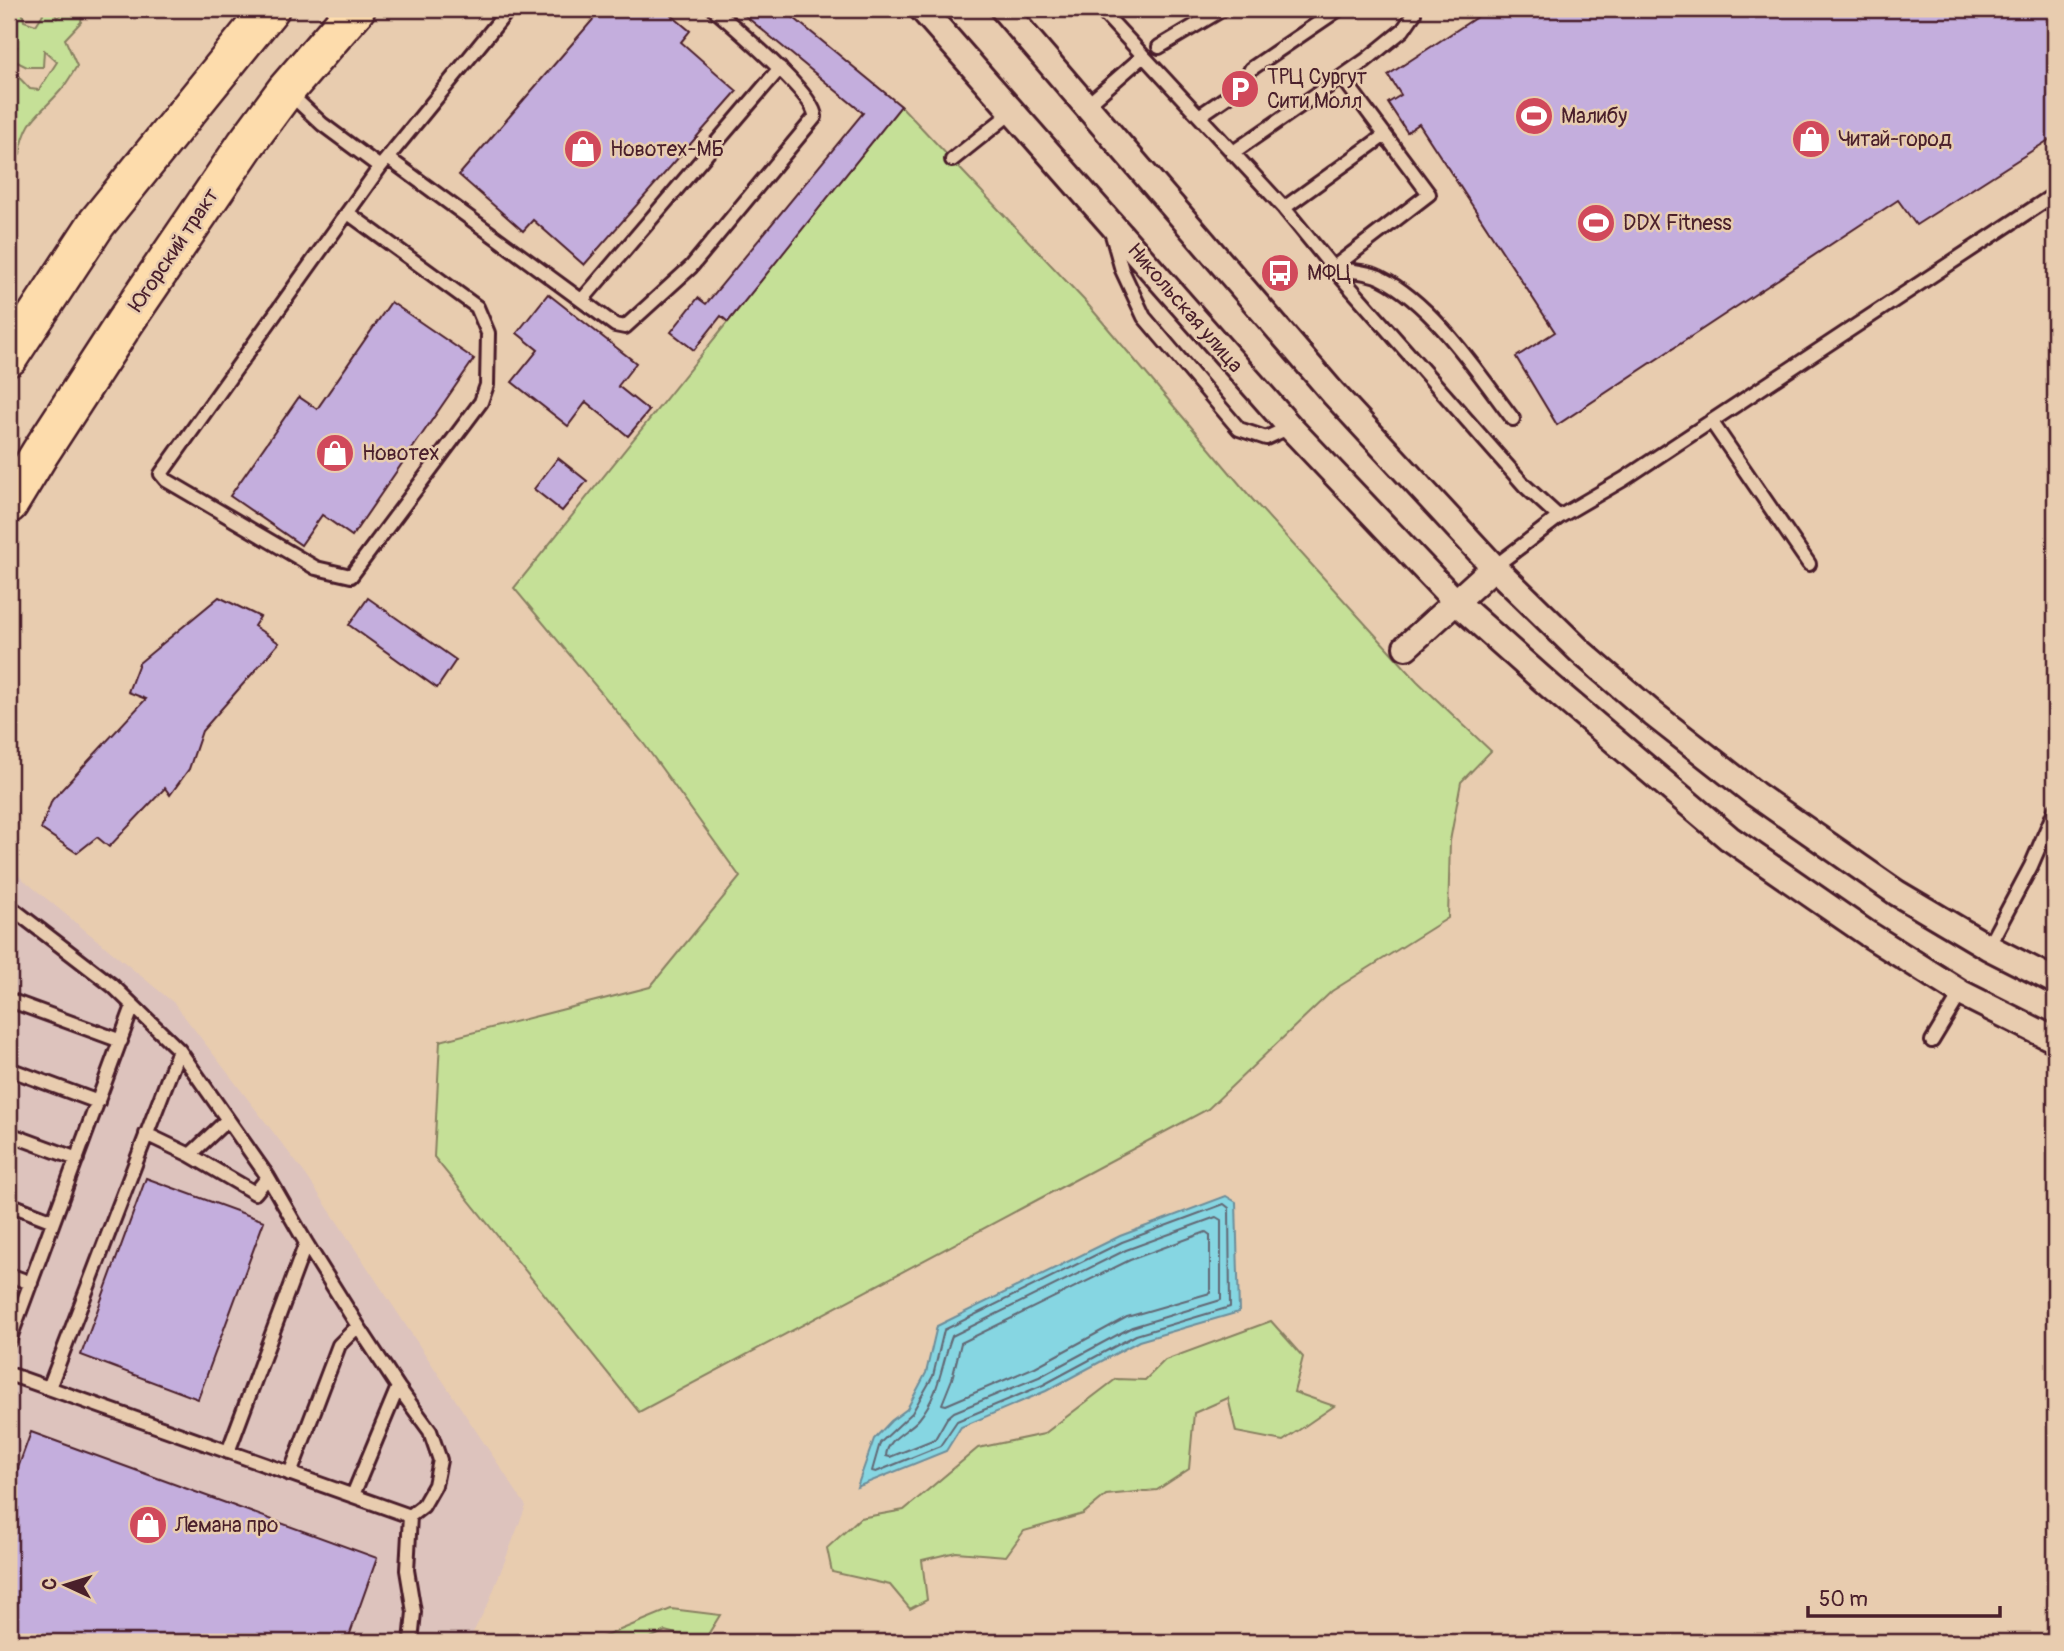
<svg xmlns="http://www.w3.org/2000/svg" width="2064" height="1651" font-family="Pangolin,sans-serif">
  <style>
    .built { fill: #ddc3bd }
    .green { fill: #c5e097; stroke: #888061; stroke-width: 2 }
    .water { fill: #86d6e2; stroke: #6e8d99; stroke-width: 2 }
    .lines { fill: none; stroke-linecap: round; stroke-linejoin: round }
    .shore { stroke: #626874; stroke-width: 2 }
    .building { fill: #c4aedd; stroke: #4a1f2b; stroke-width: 2 }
    .lane-casing { stroke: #4a1f2b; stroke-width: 18 }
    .street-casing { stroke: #4a1f2b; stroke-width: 30 }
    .primary-casing { stroke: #4a1f2b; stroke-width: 42 }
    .lane { stroke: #e8ccaf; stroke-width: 12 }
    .street { stroke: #e8ccaf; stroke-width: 24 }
    .primary { stroke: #fddcac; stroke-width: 37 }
    .labels { text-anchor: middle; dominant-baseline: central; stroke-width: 5; stroke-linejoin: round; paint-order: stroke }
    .poi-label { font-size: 21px; fill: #4a1f2b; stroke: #e8ccaf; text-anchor: start }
    .street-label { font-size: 21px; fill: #4a1f2b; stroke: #e8ccaf }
  </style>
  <rect width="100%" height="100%" fill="#e8ccaf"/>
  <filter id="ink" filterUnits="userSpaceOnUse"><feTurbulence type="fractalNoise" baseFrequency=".0143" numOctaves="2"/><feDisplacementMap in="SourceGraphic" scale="14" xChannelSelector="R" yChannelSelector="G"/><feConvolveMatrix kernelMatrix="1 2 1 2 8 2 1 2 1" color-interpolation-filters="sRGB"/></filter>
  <g filter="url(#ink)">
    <path class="built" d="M 9,868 L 174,1003 L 306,1175 L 526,1506 L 489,1602 L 468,1642 L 9,1642 Z"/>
    <path class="green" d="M 9,9 L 22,9 L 24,21 L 36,25 L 43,14 L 41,9 L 53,9 L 57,18 L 67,9 L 83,9 L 81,22 L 65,39 L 77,66 C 72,74 67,83 61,90 C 39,116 26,117 20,154 L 9,158 L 9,67 L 30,89 L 39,90 L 57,62 L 44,50 L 43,67 L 27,67 L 11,59 L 17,47 L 9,45 Z
      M 901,106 L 1084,300 L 1253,500 L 1417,681 L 1491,751 L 1461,782 L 1450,841 L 1448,918 L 1332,991 L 1208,1109 L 639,1412 L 434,1157 L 440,1041 L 650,987 L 740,877 L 644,744 L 514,588 Z
      M 1271,1321 L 1303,1357 L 1294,1392 L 1334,1406 L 1283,1441 L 1236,1432 L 1228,1398 L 1194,1413 L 1189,1469 L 1157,1490 L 1106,1495 L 1083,1514 L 1024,1531 L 1006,1556 L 956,1552 L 922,1560 L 927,1600 L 910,1609 L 890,1585 L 832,1572 L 827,1548 L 860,1518 L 904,1510 L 978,1448 L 1044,1434 L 1116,1379 L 1145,1380 L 1165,1360 Z
      M 671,1609 L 720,1615 L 704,1641 L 665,1631 L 642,1642 L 591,1642 Z"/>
    <path class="water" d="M 1226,1196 L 1236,1202 L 1239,1312 L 1139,1341 L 1046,1391 L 961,1427 L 946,1451 L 857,1487 L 874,1439 L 891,1421 L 907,1409 L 926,1373 L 937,1326 L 1120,1236 Z"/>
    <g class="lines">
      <path class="shore" d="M 1224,1204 L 1229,1208 L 1230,1307 L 1136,1335 L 1043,1385 L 957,1421 L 940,1446 L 876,1472 L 872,1471 L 880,1443 L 912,1413 L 933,1376 L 944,1330 L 1122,1242 Z
        M 1216,1217 L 1221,1220 L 1221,1300 L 1132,1327 L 1039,1377 L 954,1412 L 947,1418 L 935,1439 L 890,1457 L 886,1456 C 887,1438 909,1431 919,1419 C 940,1394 941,1364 952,1336 L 1126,1250 Z
        M 1206,1232 L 1210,1235 L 1210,1293 L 1127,1317 L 1035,1367 L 946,1405 L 942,1404 L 952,1379 L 961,1343 L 1130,1260 Z"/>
    </g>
    <path class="building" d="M 602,9 L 664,9 L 690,31 L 681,42 L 737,91 L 584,265 L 533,220 L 523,231 L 459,175 Z
      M 737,9 L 783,9 L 901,106 L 728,322 L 721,316 L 694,350 L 671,332 L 698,298 L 706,304 L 863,113 Z
      M 1489,9 L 2055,9 L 2055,136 L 1916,225 L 1898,200 L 1557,425 L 1516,357 L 1555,332 L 1419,124 L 1407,132 L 1388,103 L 1401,95 L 1388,75 Z
      M 548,294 L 636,363 L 618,386 L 649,411 L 628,436 L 586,402 L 568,426 L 512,382 L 538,350 L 517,333 Z
      M 391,302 L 474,359 L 352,536 L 322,515 L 301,545 L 230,496 L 299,397 L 317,409 Z
      M 558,458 L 587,481 L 562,511 L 534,489 Z
      M 219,597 L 260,617 L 254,626 L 279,643 L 202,731 L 189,769 L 170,795 L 165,788 L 109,847 L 97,837 L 77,853 L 41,829 L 52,800 L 146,699 L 128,692 L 139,663 Z
      M 368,598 L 456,660 L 437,688 L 349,625 Z
      M 146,1178 L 264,1221 L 198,1399 L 81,1355 Z
      M 31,1432 L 377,1558 L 347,1642 L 9,1642 L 9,1493 Z"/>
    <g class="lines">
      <defs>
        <path id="lane" d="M 1100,9 L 1284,208 L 1333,268 L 1525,486 L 1559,517
          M 1159,47 L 1223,9
          M 288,92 L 322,124 L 380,167
          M 1087,105 L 1142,57
          M 1199,116 L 1243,86 L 1251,69 L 1339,9
          M 1232,153 L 1366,60 L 1403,30 L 1414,14 L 1413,9
          M 388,158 L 615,325 L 625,327 L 691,267 L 815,117 C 816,95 734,27 714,9
          M 952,160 L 1012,112
          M 1284,208 L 1385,135
          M 348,213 L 477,307 L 488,333 L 487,385 L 481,402 L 351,576 L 316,568 L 166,480 L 161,474 L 380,167 L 509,9
          M 1111,231 L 1122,270 L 1144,317 L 1239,429 L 1266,438 L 1290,427
          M 1333,268 L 1429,194 L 1342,77
          M 1333,268 C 1348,271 1368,271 1381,278 C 1433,304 1478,373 1513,419
          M 582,300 L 780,68
          M 1711,421 L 1809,564
          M 1494,567 L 1559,517 L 1624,479 L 2055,194
          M 9,906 L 113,986 L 179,1050 L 268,1177 L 306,1243 L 358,1326 L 398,1387 L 430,1431 L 440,1460 L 435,1485 L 423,1506 L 410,1516 L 9,1374
          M 1988,947 L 2031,866 L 2055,810
          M 9,1000 L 121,1041
          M 1932,1041 L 1961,993
          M 9,1069 L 98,1102
          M 9,1134 L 77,1159
          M 146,1134 L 190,1155 L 255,1193 L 268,1177
          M 190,1155 L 227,1120
          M 9,1204 L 53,1221
          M 9,1275 L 31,1283
          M 9,1341 L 133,1006
          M 49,1388 L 179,1050
          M 228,1452 L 306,1243
          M 290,1474 L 339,1345 L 358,1326
          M 353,1495 L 398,1387
          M 410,1516 L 407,1570 L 414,1612 L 411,1642"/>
        <path id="street" d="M 922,9 L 1290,427 L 1455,601 L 1550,686 L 1729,838 L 1868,934 L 1961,993 L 2055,1040
          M 1003,9 L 1333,393 L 1494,567 L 1581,652 L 1653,714 L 1755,794 L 1897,893 L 1988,947 L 2055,981
          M 1406,647 L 1494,567"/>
        <path id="primary" d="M 9,357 L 97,223 L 270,9
          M 9,504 L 40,453 L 125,322 L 246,144 L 286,90 L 356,9"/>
      </defs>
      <use href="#lane" class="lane-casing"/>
      <use href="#street" class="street-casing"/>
      <use href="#primary" class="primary-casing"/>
      <use href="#lane" class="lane"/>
      <use href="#street" class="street"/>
      <use href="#primary" class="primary"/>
    </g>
  </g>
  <defs>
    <symbol id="parking-disc" viewBox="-11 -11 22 22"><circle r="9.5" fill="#d1495b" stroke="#e8ccaf"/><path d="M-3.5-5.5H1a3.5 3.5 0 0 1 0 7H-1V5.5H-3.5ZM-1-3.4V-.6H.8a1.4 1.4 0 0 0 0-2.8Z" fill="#fff"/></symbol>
    <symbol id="stadium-disc" viewBox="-11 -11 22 22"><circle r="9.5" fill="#d1495b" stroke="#e8ccaf"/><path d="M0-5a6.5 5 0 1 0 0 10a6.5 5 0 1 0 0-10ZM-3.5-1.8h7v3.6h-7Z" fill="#fff"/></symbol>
    <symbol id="shop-disc" viewBox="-11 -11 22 22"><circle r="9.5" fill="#d1495b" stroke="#e8ccaf"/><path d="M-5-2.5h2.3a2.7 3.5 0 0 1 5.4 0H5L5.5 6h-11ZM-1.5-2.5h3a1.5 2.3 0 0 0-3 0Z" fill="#fff"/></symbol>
    <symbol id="bus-disc" viewBox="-11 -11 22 22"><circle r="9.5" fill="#d1495b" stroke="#e8ccaf"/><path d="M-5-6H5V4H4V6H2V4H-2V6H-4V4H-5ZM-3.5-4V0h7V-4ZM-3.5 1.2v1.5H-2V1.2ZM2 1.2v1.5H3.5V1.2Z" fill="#fff"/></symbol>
  </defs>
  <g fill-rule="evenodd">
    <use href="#parking-disc" x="1218" y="67" width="44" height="44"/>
    <use href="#stadium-disc" x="1512" y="94" width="44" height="44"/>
    <use href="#shop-disc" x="1789" y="117" width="44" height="44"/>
    <use href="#shop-disc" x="561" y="127" width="44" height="44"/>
    <use href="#stadium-disc" x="1574" y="201" width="44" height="44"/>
    <use href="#bus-disc" x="1258" y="251" width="44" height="44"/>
    <use href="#shop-disc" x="313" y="431" width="44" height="44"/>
    <use href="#shop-disc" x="126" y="1503" width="44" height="44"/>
  </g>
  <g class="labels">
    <g class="poi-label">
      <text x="1267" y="77">ТРЦ Сургут<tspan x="1267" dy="24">Сити Молл</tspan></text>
      <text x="1561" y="116">Малибу</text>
      <text x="1838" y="139">Читай-город</text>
      <text x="610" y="149">Новотех-МБ</text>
      <text x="1623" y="223">DDX Fitness</text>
      <text x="1307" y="273">МФЦ</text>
      <text x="362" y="453">Новотех</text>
      <text x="175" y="1525">Лемана про</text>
    </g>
    <g class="street-label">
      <text transform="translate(174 250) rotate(-56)">Югорский тракт</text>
      <text transform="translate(1185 308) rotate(49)">Никольская улица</text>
    </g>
  </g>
  <rect width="2064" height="1651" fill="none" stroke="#e8ccaf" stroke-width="35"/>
  <rect x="18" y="18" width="2029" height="1616" fill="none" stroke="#4a1f2b" stroke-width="2.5" filter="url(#ink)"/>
  <g transform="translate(66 1585) rotate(274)" stroke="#e8ccaf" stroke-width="5" paint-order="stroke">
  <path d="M0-5L12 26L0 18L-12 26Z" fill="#4a1f2b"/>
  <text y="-10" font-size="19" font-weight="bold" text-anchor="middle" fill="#4a1f2b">С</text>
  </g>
  <path d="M1808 1606v10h192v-10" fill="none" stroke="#4a1f2b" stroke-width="3.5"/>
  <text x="1819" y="1606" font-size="21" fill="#4a1f2b" stroke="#e8ccaf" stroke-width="5" paint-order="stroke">50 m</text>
</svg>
